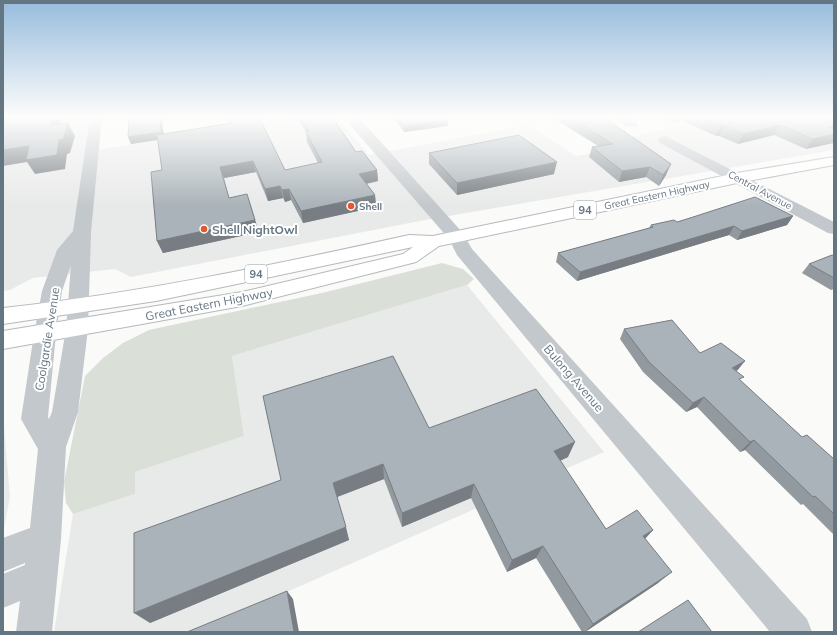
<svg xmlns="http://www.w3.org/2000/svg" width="837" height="635" font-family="Mulish,sans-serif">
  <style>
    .built { fill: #e8e9e9 }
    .green { fill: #dadfd7 }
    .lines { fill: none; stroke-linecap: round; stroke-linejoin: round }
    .trunk-casing { stroke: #b4b9bd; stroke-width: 2 }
    .minor { fill: #c3c8cc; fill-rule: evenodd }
    .tertiary { fill: #c3c8cc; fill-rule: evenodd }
    .trunk { fill: #fff; fill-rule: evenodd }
    .wall { fill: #929a9f }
    .shaded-wall { fill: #777d82 }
    .building { fill: #aab3b9; stroke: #777d82 }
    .poi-dot { fill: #e4572e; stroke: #fff; stroke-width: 1.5 }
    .labels { text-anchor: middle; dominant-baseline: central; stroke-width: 4; stroke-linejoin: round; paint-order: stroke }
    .far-street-label { font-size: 10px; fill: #657683; stroke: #fff }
    .far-poi-label { font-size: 10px; font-weight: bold; fill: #657683; stroke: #fff; text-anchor: start }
    .shield { fill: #fff; stroke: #939fa8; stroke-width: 1 }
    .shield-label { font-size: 11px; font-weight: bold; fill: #657683 }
    .poi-label { font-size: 12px; font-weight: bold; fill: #657683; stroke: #fff; text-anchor: start }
    .street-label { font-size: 12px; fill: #657683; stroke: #fff }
  </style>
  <rect width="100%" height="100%" fill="#fafaf8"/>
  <path class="built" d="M 3,117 L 96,117 L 91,151 L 296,117 L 336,117 L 369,155 L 528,125 L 576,156 L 643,144 L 630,137 L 689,123 L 834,117 L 834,150 L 425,220 L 131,277 L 115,269 L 33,278 L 10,290 L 3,291 Z
    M 467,285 L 604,452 L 196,632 L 54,632 L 73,514 L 135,494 L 135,472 L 244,436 L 232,356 Z
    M 3,415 L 10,497 L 3,533 Z"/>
  <path class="green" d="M 442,263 L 463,269 L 474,279 L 467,285 L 232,356 L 244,436 L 135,472 L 135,494 L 73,514 L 66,503 L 64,482 L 85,376 L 103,358 L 123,343 L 149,330 L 322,293 Z"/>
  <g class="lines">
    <defs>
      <path id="trunk" d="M 834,157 L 834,165 L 737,183 L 439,246 L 416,262 L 242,306 L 3,349 L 3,331 L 242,292 L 403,254 L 413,247 L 156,301 L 3,324 L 3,308 C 140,293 274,265 409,235 L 433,236 L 737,173 Z"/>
    </defs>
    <use href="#trunk" class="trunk-casing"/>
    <path class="minor" d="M 613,117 L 628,117 L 638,124 L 637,127 L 627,127 Z
      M 356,119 L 361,120 L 463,233 L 472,249 L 807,619 L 812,632 L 770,632 L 457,255 L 449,239 L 351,126 L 350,123 L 351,120 Z
      M 665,136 L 834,222 L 834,234 L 828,233 L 660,143 L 658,140 L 660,137 Z
      M 77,321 L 85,323 L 88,329 L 78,412 L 66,447 L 61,539 L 52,632 L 16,632 L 20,601 L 3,608 L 3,574 L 25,565 L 25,563 L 3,572 L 3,538 L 30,528 L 38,449 L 21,419 L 34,334 L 37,328 L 45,326 L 53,328 L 56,334 L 48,417 L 49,419 L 52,412 L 66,329 L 69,323 Z"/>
    <path class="tertiary" d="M 90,117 L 102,117 L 91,232 L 88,329 L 85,335 L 77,337 L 69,335 L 66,329 L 71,265 L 62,291 L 56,334 L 53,340 L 45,342 L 37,340 L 34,334 L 42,291 L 57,250 L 73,231 Z"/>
    <use href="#trunk" class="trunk"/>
  </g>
  <path class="wall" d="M 227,117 L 259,117 L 285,170 L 318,163 L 307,142 L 306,132 L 297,117 L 332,117 L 356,152 L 377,170 L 378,181 L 366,184 L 375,195 L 376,207 L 303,223 L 291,200 L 285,202 L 283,198 L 268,201 L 256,172 L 224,178 L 229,198 L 255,220 L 259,232 L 163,253 L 157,241 L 162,170 L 158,140 L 131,144 L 128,137 L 162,122 L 164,134 L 230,123 Z
    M 393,117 L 442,117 L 448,126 L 404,132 Z
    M 552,117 L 601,117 L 666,175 L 659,186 L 646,177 L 619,182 L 589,157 L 592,147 L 598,146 Z
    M 664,117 L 834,117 L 806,149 L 774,135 L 738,144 L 719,136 L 716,136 L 681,120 L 674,122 Z
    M 455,148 L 554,174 L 457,195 L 429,164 L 429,153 Z
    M 793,216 L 787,225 L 737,240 L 729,235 L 577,281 L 556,262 L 558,253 L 649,228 L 651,225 L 677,222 Z
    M 834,256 L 834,289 L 831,290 L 802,273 L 809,264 Z
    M 624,329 L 700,353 L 737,372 L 740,381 L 802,437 L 834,459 L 834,535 L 803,504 L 801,505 L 745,450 L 740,452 L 697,407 L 686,412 L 643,372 L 620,339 Z
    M 429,428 L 568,457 L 560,461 L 606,529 L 653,530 L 645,539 L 658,583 L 585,632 L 582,632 L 536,558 L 507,572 L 471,498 L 402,527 L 384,479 L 337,497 L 349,540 L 150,623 Z"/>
  <path class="shaded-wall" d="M 52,117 L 62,117 L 60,125 L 50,126 Z
    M 160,117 L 161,117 L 162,122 L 164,139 L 131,144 L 128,137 Z
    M 676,117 L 683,117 L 681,120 L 674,122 Z
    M 448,120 L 448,126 L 404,132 L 404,126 Z
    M 68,123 L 75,136 L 70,153 L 67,154 L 65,169 L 35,174 L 27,162 L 3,166 L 3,150 Z
    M 724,125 L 719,136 L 716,136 L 721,126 Z
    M 780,125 L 774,135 L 738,144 L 743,134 Z
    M 834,125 L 834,143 L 806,149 L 813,139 L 829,127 Z
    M 253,161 L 256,172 L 224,178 L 220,167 Z
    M 557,162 L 554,174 L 457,195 L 457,183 Z
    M 671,164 L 666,175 L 659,186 L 663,175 Z
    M 650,167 L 646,177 L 619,182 L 622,171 Z
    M 377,170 L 378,181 L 360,185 L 359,174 Z
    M 280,186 L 283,198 L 268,201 L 265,189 Z
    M 289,189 L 291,200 L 285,202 L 282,190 Z
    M 375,195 L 376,207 L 303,223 L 301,211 Z
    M 793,216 L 787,225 L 737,240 L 742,231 Z
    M 255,220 L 259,232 L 163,253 L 157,241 Z
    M 734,226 L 729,235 L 577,281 L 580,272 Z
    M 745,361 L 737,371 L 732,368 Z
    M 704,397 L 697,407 L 686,412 L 693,403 Z
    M 754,440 L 745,450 L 740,452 L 750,442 Z
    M 575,442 L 568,457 L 548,466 L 554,451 Z
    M 383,464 L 384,479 L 337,497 L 333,483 Z
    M 474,484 L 471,498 L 402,527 L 402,513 Z
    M 346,527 L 349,540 L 150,623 L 134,613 Z
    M 653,530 L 641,543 L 643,536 Z
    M 543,546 L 536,558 L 507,572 L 512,560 Z
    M 672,572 L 658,583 L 585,632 L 593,624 Z
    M 287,591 L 293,599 L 299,632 L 294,632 Z"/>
  <path class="building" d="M 3,117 L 54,117 L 50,126 L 68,123 L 63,139 L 59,140 L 57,155 L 26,160 L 29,146 L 3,150 Z
    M 129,117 L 160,117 L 161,132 L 128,137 Z
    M 229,117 L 259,117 L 285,170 L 322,162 L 306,132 L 309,131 L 301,117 L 332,117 L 356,152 L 362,151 L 377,170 L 359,174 L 375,195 L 301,211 L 289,189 L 282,190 L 280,186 L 265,189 L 253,161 L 220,167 L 229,198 L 247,194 L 255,220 L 157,241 L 151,172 L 162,170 L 157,135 L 232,123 Z
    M 397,117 L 442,117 L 448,120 L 404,126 Z
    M 569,117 L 601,117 L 611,122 L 671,164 L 663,175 L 650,167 L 622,171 L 592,147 L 613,144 Z
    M 700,117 L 834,117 L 834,125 L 829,127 L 834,129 L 834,134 L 813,139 L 780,125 L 743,134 L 724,125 L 721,126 Z
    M 519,135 L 557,162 L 457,183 L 429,153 Z
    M 755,197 L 793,216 L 742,231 L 734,226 L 580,272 L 558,253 L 653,227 L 651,225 L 674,220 L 677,222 L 690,218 Z
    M 832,255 L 834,256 L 834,278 L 809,264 Z
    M 672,320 L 700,353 L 721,343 L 745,361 L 732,368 L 744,377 L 739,379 L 802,437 L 807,435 L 834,459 L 834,514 L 815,496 L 813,497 L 754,440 L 750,442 L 704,397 L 693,403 L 649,362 L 624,329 Z
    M 393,356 L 429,428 L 536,389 L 575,442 L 554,451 L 606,529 L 637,510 L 653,530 L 643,536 L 672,572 L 593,624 L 543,546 L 512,560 L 474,484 L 402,513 L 383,464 L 333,483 L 346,527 L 134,613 L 134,533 L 281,480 L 263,396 Z
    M 287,591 L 294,632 L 187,632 Z
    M 688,600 L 712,632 L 638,632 Z"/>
  <linearGradient id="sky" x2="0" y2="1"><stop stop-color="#96bcdc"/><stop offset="0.57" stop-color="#fdfdfc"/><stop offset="1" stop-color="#fdfdfc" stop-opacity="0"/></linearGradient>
  <rect width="837" height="206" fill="url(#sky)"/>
  <g class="poi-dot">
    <circle cx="351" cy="206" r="4"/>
    <circle cx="204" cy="229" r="4"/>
  </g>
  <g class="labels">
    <g class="far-street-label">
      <text transform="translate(760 190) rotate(28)">Central Avenue</text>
      <text transform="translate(657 195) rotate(-12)">Great Eastern Highway</text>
    </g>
    <g class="far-poi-label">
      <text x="359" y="206">Shell</text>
    </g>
    <g class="shield">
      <rect x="574" y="201" width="22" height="18" rx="3"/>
      <rect x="245" y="265" width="22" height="18" rx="3"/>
    </g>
    <g class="shield-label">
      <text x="585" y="210">94</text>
      <text x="256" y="274">94</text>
    </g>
    <g class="poi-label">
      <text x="212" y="229">Shell NightOwl</text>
    </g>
    <g class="street-label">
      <text transform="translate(209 304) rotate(-11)">Great Eastern Highway</text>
      <text transform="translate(47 339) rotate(-81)">Coolgardie Avenue</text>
      <text transform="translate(574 378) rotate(49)">Bulong Avenue</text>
    </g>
  </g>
  <rect width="837" height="635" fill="none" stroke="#657683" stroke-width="8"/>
</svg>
